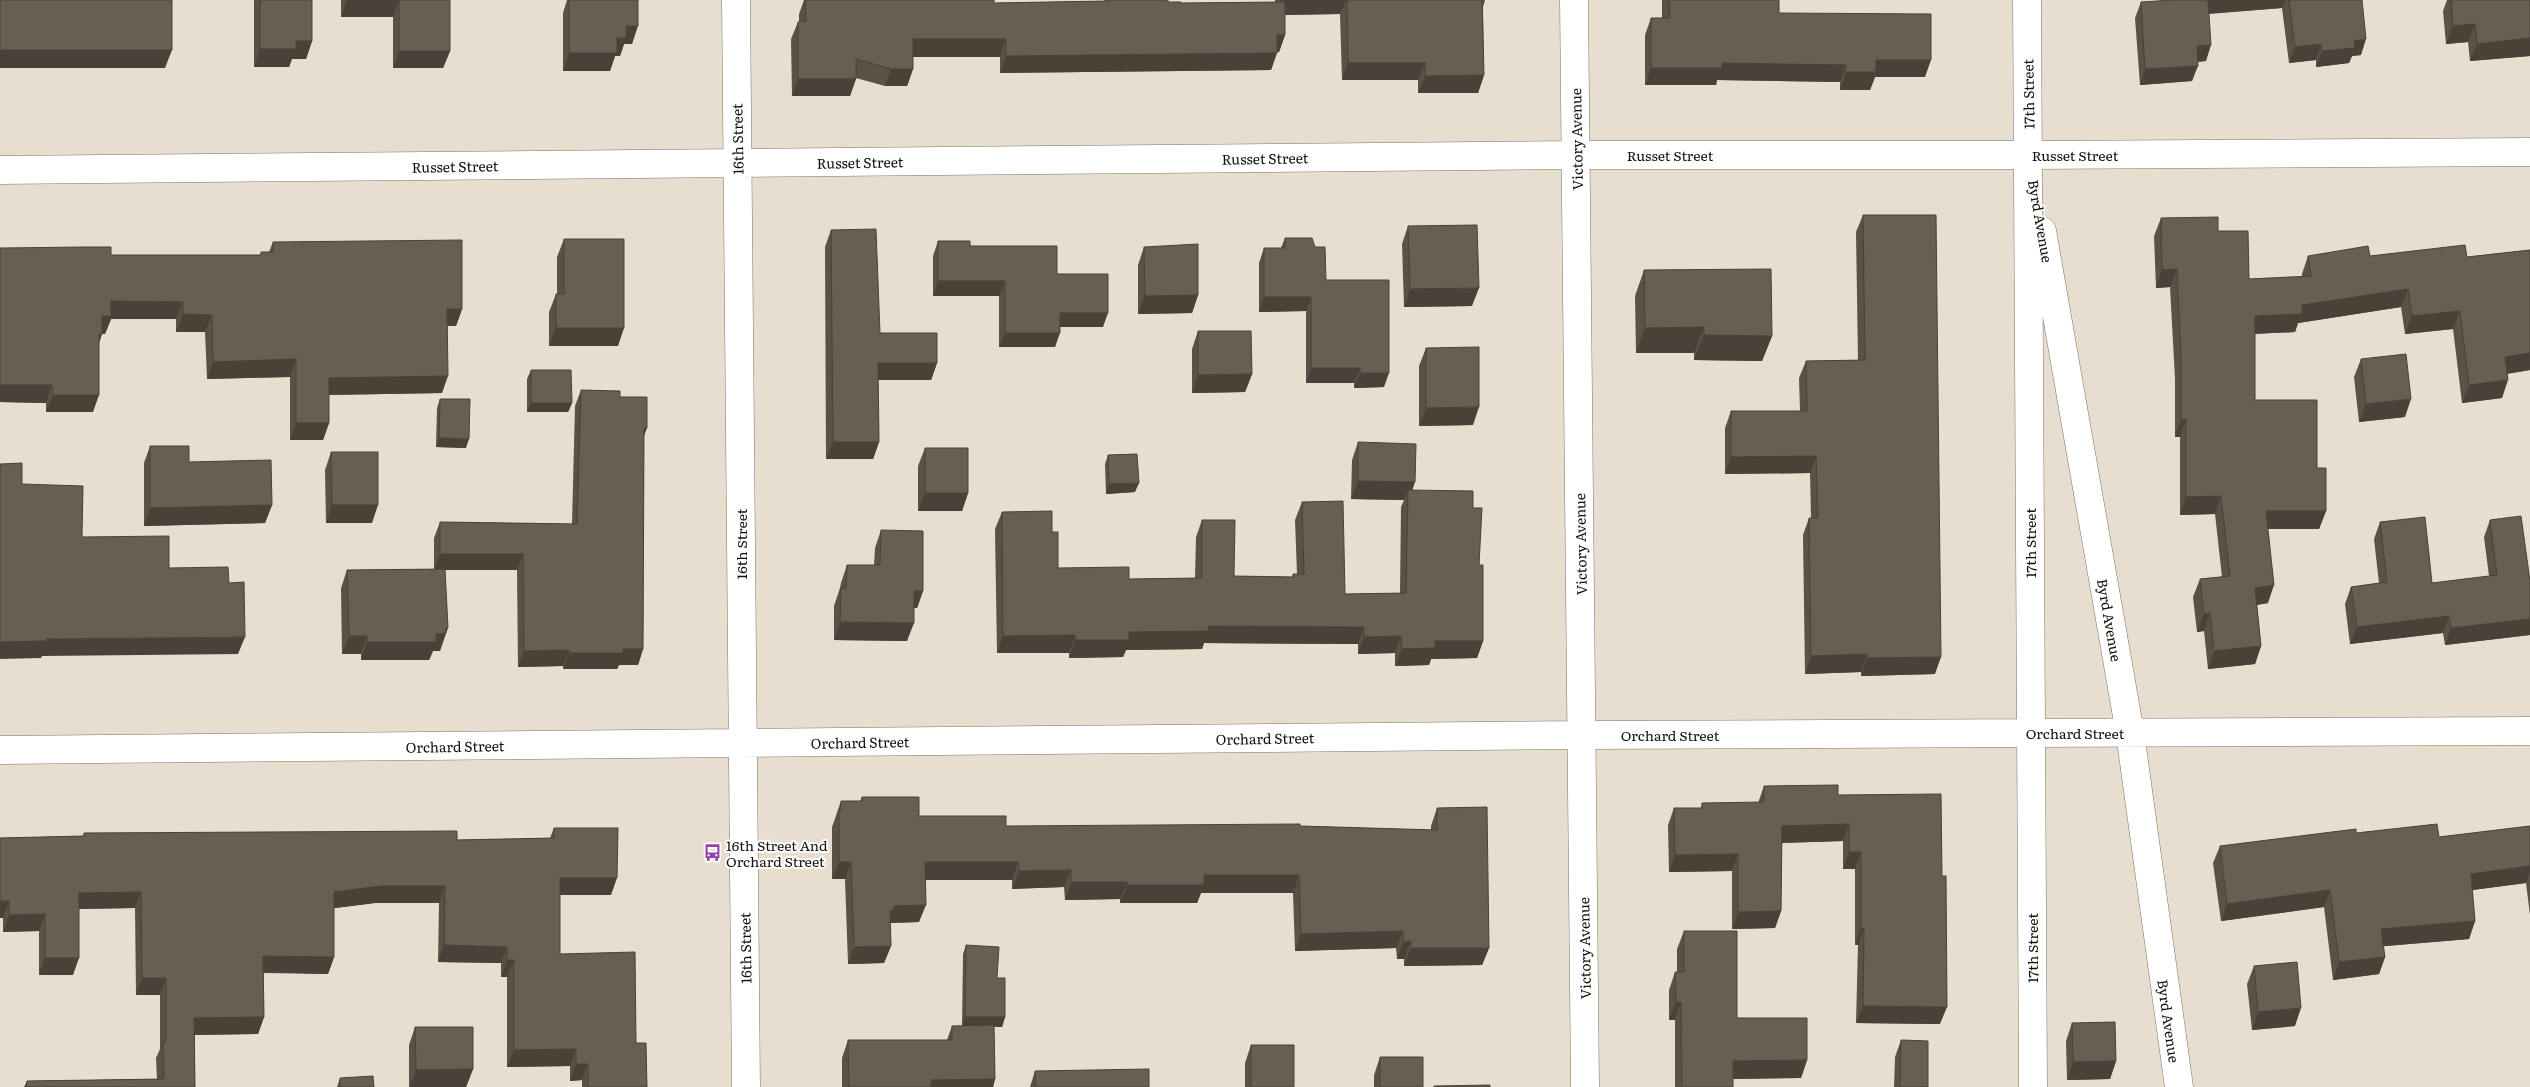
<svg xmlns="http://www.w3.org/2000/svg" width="2530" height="1087" font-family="Literata,serif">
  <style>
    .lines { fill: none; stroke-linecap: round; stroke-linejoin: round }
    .minor-casing { stroke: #7b7366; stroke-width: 29 }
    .minor { stroke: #fff; stroke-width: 28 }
    .wall { fill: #595247 }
    .shaded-wall { fill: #484239 }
    .building { fill: #675f52; stroke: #484239 }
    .labels { text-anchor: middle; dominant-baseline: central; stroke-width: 4; stroke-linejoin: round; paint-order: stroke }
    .street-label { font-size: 14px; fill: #13100b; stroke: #fff }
    .poi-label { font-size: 14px; fill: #13100b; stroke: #fff; text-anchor: start }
  </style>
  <rect width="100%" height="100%" fill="#e7decf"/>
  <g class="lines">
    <defs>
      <path id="minor" d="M 736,0 L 746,1087
        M 1574,0 L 1585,1087
        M 2027,0 L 2033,1087
        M 0,170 L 1576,155 L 2029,155 L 2530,152
        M 2042,231 L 2130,733 L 2179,1087
        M 0,750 L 1582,735 L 2530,731"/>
    </defs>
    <use href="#minor" class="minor-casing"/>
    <use href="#minor" class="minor"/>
  </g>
  <path class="wall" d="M 254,0 L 312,0 L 312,41 L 306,59 L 292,59 L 289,67 L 254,67 Z
    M 341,0 L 450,0 L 450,51 L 443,68 L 393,68 L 393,17 L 341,17 Z
    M 567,0 L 638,0 L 632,44 L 624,44 L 620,56 L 615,56 L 610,71 L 563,71 L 563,13 Z
    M 804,0 L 994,0 L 994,3 L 1104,1 L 1105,0 L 1168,0 L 1168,2 L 1181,3 L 1275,2 L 1275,0 L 1485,0 L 1483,7 L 1484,75 L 1478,93 L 1418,93 L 1418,80 L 1342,80 L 1340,14 L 1285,15 L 1285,35 L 1279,52 L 1277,52 L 1271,70 L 1000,73 L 1000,57 L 913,57 L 913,69 L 907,86 L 885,86 L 856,78 L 850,96 L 792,96 L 791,39 L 798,22 L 799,22 L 799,14 Z
    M 1662,0 L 1779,0 L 1779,13 L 1925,77 L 1875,77 L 1870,90 L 1840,90 L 1840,82 L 1717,80 L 1716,85 L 1645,85 L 1645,35 L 1651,18 L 1662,18 Z
    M 2173,0 L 2362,0 L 2361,55 L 2352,56 L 2349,63 L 2316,67 L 2316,60 L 2289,63 L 2282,8 L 2209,14 L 2206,61 L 2198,62 L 2192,81 L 2140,85 L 2135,18 L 2141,2 Z
    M 2447,0 L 2530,0 L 2530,56 L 2470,61 L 2468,42 L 2446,44 L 2443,11 Z
    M 1863,215 L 1935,674 L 1861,676 L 1861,672 L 1805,674 L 1803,535 L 1809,518 L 1811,518 L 1810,473 L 1725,474 L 1725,428 L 1731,411 L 1800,411 L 1799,378 L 1806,361 L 1858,360 L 1856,232 Z
    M 2161,218 L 2218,231 L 2249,279 L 2302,277 L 2302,274 L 2308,256 L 2467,257 L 2530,250 L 2530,370 L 2507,374 L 2502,398 L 2462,403 L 2453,329 L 2405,334 L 2401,307 L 2298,323 L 2295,332 L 2255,334 L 2255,400 L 2317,468 L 2326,511 L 2319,529 L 2268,529 L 2268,603 L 2257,605 L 2261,646 L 2255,664 L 2208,669 L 2204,631 L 2197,632 L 2193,597 L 2200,579 L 2222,577 L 2215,514 L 2180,515 L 2180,437 L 2175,437 L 2175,379 L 2170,287 L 2156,288 L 2154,236 Z
    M 1408,226 L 1472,306 L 1404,307 L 1402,244 Z
    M 831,230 L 880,333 L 937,363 L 931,380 L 878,380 L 879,442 L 873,459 L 826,459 L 825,247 Z
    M 1285,238 L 1326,280 L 1384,387 L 1354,388 L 1354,383 L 1306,383 L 1306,311 L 1259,312 L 1259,263 L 1264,248 L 1281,248 Z
    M 564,239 L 618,346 L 549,346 L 549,312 L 556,294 L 557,294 L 557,257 Z
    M 938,241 L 970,246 L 1057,274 L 1103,327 L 1060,327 L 1055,347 L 999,347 L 999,296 L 933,296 L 933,256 Z
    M 273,242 L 462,309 L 456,326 L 447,326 L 442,393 L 329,395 L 329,423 L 323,440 L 290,440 L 290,377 L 207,379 L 205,332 L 176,332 L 176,319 L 111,319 L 105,334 L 102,334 L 99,343 L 93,412 L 46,412 L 46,403 L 0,402 L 0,248 L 111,255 L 260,255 L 261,252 L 269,252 Z
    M 1144,247 L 1198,295 L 1192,313 L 1138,314 L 1138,265 Z
    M 1644,270 L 1772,336 L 1762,361 L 1694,360 L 1694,353 L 1636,353 L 1635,296 Z
    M 1198,331 L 1252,374 L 1245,392 L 1192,393 L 1192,349 Z
    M 1426,348 L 1473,425 L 1419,426 L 1419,366 Z
    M 2361,359 L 2405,417 L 2359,422 L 2354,377 Z
    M 531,370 L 572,403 L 568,412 L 527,412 L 527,379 Z
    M 581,390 L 620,397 L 644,436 L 643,649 L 638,665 L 619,665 L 617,669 L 563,669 L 563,666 L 518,667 L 517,570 L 445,570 L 440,651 L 433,651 L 429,660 L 361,660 L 361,654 L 342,654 L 341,588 L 347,570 L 434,569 L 434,538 L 440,522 L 572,524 L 575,406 Z
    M 440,399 L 466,448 L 436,447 L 437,408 Z
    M 1358,442 L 1412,490 L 1473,508 L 1479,565 L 1483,641 L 1477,658 L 1431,659 L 1429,665 L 1395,666 L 1395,653 L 1358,654 L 1358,644 L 1204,643 L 1202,649 L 1126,650 L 1123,657 L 1069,658 L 1069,653 L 997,653 L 995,529 L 1002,512 L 1052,532 L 1058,568 L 1129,579 L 1195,578 L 1196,537 L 1202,520 L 1234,576 L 1292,577 L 1293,574 L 1297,574 L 1295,520 L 1302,502 L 1345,594 L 1400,593 L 1401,507 L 1404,500 L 1351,499 L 1352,460 Z
    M 150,446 L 189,462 L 272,505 L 265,523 L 144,526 L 144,463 Z
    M 925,448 L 968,493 L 962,511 L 918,511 L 918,466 Z
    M 331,452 L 372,523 L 326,523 L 325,470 Z
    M 1108,455 L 1135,492 L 1106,494 L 1105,464 Z
    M 2490,520 L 2530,581 L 2530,635 L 2445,645 L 2443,633 L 2350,644 L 2345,604 L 2351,587 L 2379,583 L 2374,539 L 2380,522 L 2432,583 L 2489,576 L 2484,537 Z
    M 881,530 L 923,591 L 917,608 L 914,608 L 907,641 L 834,640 L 834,606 L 840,588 L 841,583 L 847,565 L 874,565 L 875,548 Z
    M 1764,786 L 1838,795 L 1940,1024 L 1856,1023 L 1858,945 L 1855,945 L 1855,869 L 1843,869 L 1843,841 L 1782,843 L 1781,911 L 1775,928 L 1732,929 L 1732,871 L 1669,872 L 1668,825 L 1674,808 L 1701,808 L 1702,803 L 1758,803 Z
    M 862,797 L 919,816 L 1006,826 L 1300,826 L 1431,830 L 1431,826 L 1437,808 L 1489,948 L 1482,965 L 1404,966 L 1404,959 L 1397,959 L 1396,948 L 1295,951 L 1293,893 L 1201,893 L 1197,903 L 1120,903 L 1120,899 L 1065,900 L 1064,887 L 1012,889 L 1012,880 L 925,880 L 919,922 L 890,923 L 891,946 L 884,963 L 848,964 L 845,879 L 832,879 L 832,827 L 841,801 L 860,801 Z
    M 2530,826 L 2530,915 L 2526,883 L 2472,890 L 2475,921 L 2469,939 L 2383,946 L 2385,957 L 2379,974 L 2333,980 L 2324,907 L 2221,921 L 2213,863 L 2220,846 L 2356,833 L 2439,837 Z
    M 554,828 L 611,895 L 560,895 L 560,954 L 636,1043 L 647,1087 L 582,1087 L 582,1080 L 570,1081 L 570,1066 L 507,1067 L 507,977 L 501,977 L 501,963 L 438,962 L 439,903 L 375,903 L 334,908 L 334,957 L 328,974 L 263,973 L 264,1017 L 258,1034 L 195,1035 L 195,1087 L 24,1087 L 27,1081 L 157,1079 L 156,1058 L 160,1049 L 160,995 L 136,995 L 135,908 L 79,909 L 73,975 L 39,975 L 39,931 L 3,932 L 3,918 L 0,918 L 0,838 L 83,836 L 84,833 L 457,840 L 550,838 Z
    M 1684,931 L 1737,1018 L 1807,1060 L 1801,1078 L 1733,1079 L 1733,1087 L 1675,1087 L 1675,1020 L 1669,1020 L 1669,990 L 1675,972 L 1677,972 L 1677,949 Z
    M 966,945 L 997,978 L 1005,1017 L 1002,1027 L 994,1026 L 995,1079 L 993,1087 L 842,1087 L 842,1058 L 848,1040 L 947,1040 L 952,1026 L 962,1026 L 963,954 Z
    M 2254,966 L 2295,1026 L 2252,1030 L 2247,984 Z
    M 2072,1023 L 2116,1061 L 2110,1079 L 2067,1080 L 2066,1041 Z
    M 415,1027 L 473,1069 L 466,1087 L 409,1087 L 409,1045 Z
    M 1901,1040 L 1928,1087 L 1894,1087 L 1895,1057 Z
    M 1251,1045 L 1294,1087 L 1245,1087 L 1245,1063 Z
    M 1380,1057 L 1423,1087 L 1374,1087 L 1374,1075 Z
    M 1035,1071 L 1149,1087 L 1030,1087 Z
    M 340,1078 L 374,1087 L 337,1087 Z"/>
  <path class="shaded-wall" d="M 347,0 L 399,0 L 393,17 L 341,17 Z
    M 1281,0 L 1346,0 L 1340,14 L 1276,15 Z
    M 2207,0 L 2285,0 L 2282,8 L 2202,14 Z
    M 2475,24 L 2468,42 L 2446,44 L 2453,26 Z
    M 626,26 L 638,26 L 632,44 L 624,44 L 620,56 L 615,56 L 610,71 L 563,71 L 569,53 L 617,38 Z
    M 1277,35 L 1285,35 L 1279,52 L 1271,52 Z
    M 2530,38 L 2530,56 L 2470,61 L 2477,44 Z
    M 913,39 L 1006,39 L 1000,57 L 907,57 Z
    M 2366,39 L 2361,55 L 2352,56 L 2349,63 L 2316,67 L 2322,51 L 2354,41 Z
    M 296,41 L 312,41 L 306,59 L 292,59 L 289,67 L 254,67 L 260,49 Z
    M 2321,44 L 2316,60 L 2289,63 L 2295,47 Z
    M 2211,45 L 2206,61 L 2191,62 L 2197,46 Z
    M 0,50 L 172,50 L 165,68 L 0,68 Z
    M 399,51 L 450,51 L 443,68 L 393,68 Z
    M 1277,53 L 1271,70 L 1000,73 L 1006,56 Z
    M 1876,60 L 1931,60 L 1925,77 L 1875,77 L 1870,90 L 1840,90 L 1846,72 Z
    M 1348,63 L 1425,63 L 1418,80 L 1342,80 Z
    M 1722,63 L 1846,65 L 1840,82 L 1717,80 L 1716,85 L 1645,85 L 1651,68 Z
    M 2198,66 L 2192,81 L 2140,85 L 2145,69 Z
    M 891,69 L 913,69 L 907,86 L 885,86 Z
    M 1484,75 L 1478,93 L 1418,93 L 1425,76 Z
    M 798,79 L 856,79 L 850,96 L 792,96 Z
    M 2177,269 L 2170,287 L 2156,288 L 2162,270 Z
    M 938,281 L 1005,281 L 999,296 L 933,296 Z
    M 1479,288 L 1472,306 L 1404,307 L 1410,289 Z
    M 2408,289 L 2401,307 L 2298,323 L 2295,332 L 2248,334 L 2255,316 L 2302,305 Z
    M 1198,295 L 1192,313 L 1138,314 L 1145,296 Z
    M 1264,297 L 1311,297 L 1306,311 L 1259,312 Z
    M 111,301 L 183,302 L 176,319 L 111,319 L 105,334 L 96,334 L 102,316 Z
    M 447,309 L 462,309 L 456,326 L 441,326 Z
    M 2460,311 L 2453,329 L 2405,334 L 2412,316 Z
    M 1060,313 L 1108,313 L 1103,327 L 1055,327 Z
    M 183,314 L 212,315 L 205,332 L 176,332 Z
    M 1704,327 L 1694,353 L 1636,353 L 1645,328 Z
    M 556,328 L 624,328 L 618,346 L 549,346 Z
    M 1005,333 L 1060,333 L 1055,347 L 999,347 Z
    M 99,334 L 102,334 L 96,352 Z
    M 1704,335 L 1772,336 L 1762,361 L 1694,360 Z
    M 2530,353 L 2530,370 L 2498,375 L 2505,357 Z
    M 296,359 L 290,377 L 207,379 L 213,362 Z
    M 878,363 L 937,363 L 931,380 L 872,380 Z
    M 1311,368 L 1360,368 L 1354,383 L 1306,383 Z
    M 1360,373 L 1389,373 L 1384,387 L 1354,388 Z
    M 1252,374 L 1245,392 L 1192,393 L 1198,375 Z
    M 448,376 L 442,393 L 322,395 L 329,378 Z
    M 2508,380 L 2502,398 L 2462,403 L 2469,385 Z
    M 0,385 L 52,385 L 46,403 L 0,402 Z
    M 53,395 L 99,395 L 93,412 L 46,412 Z
    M 2411,399 L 2405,417 L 2359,422 L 2366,404 Z
    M 531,403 L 572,403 L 568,412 L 527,412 Z
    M 1479,407 L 1473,425 L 1419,426 L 1426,408 Z
    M 2186,419 L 2180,437 L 2175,437 L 2181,420 Z
    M 296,423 L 329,423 L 323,440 L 290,440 Z
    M 644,428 L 647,428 L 641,444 Z
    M 439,438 L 469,439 L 466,448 L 436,447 Z
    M 833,442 L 879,442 L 873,459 L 826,459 Z
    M 1816,456 L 1810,473 L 1725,474 L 1731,457 Z
    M 1358,481 L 1415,482 L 1409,500 L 1408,490 L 1404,500 L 1351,499 Z
    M 1139,483 L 1135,492 L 1106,494 L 1109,484 Z
    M 925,493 L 968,493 L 962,511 L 918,511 Z
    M 2221,496 L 2215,514 L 2180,515 L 2186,497 Z
    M 272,505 L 265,523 L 144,526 L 150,508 Z
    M 332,505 L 378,505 L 372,523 L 326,523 Z
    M 2266,511 L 2326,511 L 2319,529 L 2260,529 Z
    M 440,554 L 523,554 L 517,570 L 434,570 Z
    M 2274,585 L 2268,603 L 2249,606 L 2255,588 Z
    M 914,591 L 923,591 L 917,608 L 908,608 Z
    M 2210,613 L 2204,631 L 2197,632 L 2204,614 Z
    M 2449,616 L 2443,633 L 2350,644 L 2357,627 Z
    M 2530,619 L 2530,635 L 2445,645 L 2451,628 Z
    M 840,622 L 914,623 L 907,641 L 834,640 Z
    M 1208,626 L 1364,627 L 1358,644 L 1204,643 L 1202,649 L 1126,650 L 1123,657 L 1069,658 L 1075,640 L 1129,632 Z
    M 446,628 L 448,628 L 440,651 L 433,651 L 429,660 L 361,660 L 367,642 L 436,634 Z
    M 1075,635 L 1069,653 L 997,653 L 1003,636 Z
    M 349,636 L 367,636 L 361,654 L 342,654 Z
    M 1401,636 L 1395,653 L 1358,654 L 1364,637 Z
    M 245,637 L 238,654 L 42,656 L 41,658 L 0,659 L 0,642 L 47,639 Z
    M 1435,641 L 1483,641 L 1477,658 L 1431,659 L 1429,665 L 1395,666 L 1402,649 Z
    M 2261,646 L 2255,664 L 2208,669 L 2214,651 Z
    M 623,649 L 643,649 L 638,665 L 619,665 L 617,669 L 563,669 L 569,653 Z
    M 569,650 L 563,666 L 518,667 L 524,651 Z
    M 1867,654 L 1861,672 L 1805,674 L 1811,656 Z
    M 1941,657 L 1935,674 L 1861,676 L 1867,658 Z
    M 1849,824 L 1843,841 L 1776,843 L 1782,826 Z
    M 1849,852 L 1861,852 L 1855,869 L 1843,869 Z
    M 1738,854 L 1732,871 L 1669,872 L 1675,855 Z
    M 839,862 L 851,862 L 845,879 L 832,879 Z
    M 925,862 L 1018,862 L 1012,880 L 918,880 Z
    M 2530,866 L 2530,872 L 2526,883 L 2465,891 L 2471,874 Z
    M 1071,870 L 1064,887 L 1012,889 L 1019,871 Z
    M 1204,875 L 1299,875 L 1293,893 L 1201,893 L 1197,903 L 1120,903 L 1127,885 Z
    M 560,878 L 617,878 L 611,895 L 554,895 Z
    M 1071,882 L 1127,882 L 1120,899 L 1065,900 Z
    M 381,886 L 445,886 L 439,903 L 375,903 L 328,909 L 334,892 Z
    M 2330,890 L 2324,907 L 2221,921 L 2227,904 Z
    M 141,892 L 135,908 L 73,909 L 79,893 Z
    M 0,901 L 9,901 L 3,918 L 0,918 Z
    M 926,905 L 919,922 L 889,923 L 890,911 L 894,906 Z
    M 1781,911 L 1775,928 L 1732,929 L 1738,912 Z
    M 45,914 L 39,931 L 3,932 L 9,915 Z
    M 2475,921 L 2469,939 L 2375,947 L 2381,929 Z
    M 1861,928 L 1864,928 L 1858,945 L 1855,945 Z
    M 1403,931 L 1396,948 L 1295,951 L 1301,934 Z
    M 1411,941 L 1404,959 L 1397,959 L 1403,942 Z
    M 444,945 L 507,947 L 501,963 L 438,962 Z
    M 891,946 L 884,963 L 848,964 L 854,947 Z
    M 1411,948 L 1489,948 L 1482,965 L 1404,966 Z
    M 263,956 L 334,957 L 328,974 L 257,972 Z
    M 2385,957 L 2379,974 L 2333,980 L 2339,962 Z
    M 45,958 L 79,958 L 73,975 L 39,975 Z
    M 507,960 L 514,960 L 507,977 L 501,977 Z
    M 142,978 L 166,978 L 160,995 L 136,995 Z
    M 1676,1002 L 1681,1002 L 1675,1020 L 1669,1020 Z
    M 1863,1006 L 1947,1007 L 1940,1024 L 1856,1023 Z
    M 2301,1008 L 2295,1026 L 2252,1030 L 2258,1012 Z
    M 264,1017 L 258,1034 L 188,1035 L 194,1018 Z
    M 965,1017 L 1005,1017 L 1002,1027 L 962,1026 Z
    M 576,1049 L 570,1066 L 507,1067 L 514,1050 Z
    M 1807,1060 L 1801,1078 L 1726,1079 L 1733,1061 Z
    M 2116,1061 L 2110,1079 L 2067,1080 L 2073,1062 Z
    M 576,1064 L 588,1064 L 582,1080 L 570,1081 Z
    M 473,1069 L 466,1087 L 410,1087 L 416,1070 Z
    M 995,1079 L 993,1087 L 929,1087 L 931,1080 Z"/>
  <path class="building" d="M 0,0 L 172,0 L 172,50 L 0,50 Z
    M 260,0 L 312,0 L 312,41 L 296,41 L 296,49 L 260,49 Z
    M 399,0 L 450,0 L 450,51 L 399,51 Z
    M 569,0 L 638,0 L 638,26 L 626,26 L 626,38 L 617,38 L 617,53 L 569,53 Z
    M 805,0 L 994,0 L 994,3 L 1108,1 L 1108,0 L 1168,0 L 1168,2 L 1181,2 L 1181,3 L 1285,2 L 1285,35 L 1277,35 L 1277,53 L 1006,56 L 1006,39 L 913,39 L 913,69 L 891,69 L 856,59 L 856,79 L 798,79 L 798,22 L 806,21 Z
    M 1347,0 L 1482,0 L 1484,75 L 1425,76 L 1425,63 L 1348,63 Z
    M 1669,0 L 1779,0 L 1779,13 L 1931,14 L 1931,60 L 1876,60 L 1876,72 L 1846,72 L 1846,65 L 1722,63 L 1722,68 L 1651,68 L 1651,18 L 1670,18 Z
    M 2173,0 L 2208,0 L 2211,45 L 2197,46 L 2198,66 L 2145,69 L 2141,2 Z
    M 2289,0 L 2362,0 L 2366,39 L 2354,41 L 2355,48 L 2322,51 L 2321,44 L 2295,47 Z
    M 2451,0 L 2530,0 L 2530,38 L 2477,44 L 2475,24 L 2453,26 Z
    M 1863,215 L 1936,215 L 1941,657 L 1867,658 L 1867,654 L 1811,656 L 1809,518 L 1818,518 L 1816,456 L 1731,457 L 1731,411 L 1807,411 L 1806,361 L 1865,360 Z
    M 2218,217 L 2218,231 L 2248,231 L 2249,279 L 2311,276 L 2308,256 L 2368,246 L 2370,256 L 2465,245 L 2467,257 L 2530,250 L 2530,353 L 2505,357 L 2508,380 L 2469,385 L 2460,311 L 2412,316 L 2408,289 L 2302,305 L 2302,314 L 2255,316 L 2255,400 L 2317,400 L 2317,468 L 2326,468 L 2326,511 L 2266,511 L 2274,585 L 2255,588 L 2261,646 L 2214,651 L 2210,613 L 2204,614 L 2200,579 L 2230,576 L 2221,496 L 2186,497 L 2186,419 L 2181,420 L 2181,361 L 2177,269 L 2162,270 L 2161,218 Z
    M 1477,225 L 1479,288 L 1410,289 L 1408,226 Z
    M 876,229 L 880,333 L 937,333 L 937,363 L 878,363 L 879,442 L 833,442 L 831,230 Z
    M 1285,238 L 1312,238 L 1315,247 L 1325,247 L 1326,280 L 1389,280 L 1389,373 L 1360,373 L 1360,368 L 1311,368 L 1311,297 L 1264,297 L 1264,248 L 1285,248 Z
    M 564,239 L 624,239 L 624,328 L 556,328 L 556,294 L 564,294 Z
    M 462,240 L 462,309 L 447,309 L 448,376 L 329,378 L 329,423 L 296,423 L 296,359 L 213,362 L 212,315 L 183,314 L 183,302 L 111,301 L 111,316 L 102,316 L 102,334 L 99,334 L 99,395 L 53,395 L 52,385 L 0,385 L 0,248 L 84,247 L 111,247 L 111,255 L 261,255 L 261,252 L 273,252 L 273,242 Z
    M 938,241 L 970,241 L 970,246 L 1057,246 L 1057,274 L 1108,274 L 1108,313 L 1060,313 L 1060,333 L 1005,333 L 1005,281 L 938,281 Z
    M 1198,244 L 1198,295 L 1145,296 L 1144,247 Z
    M 1771,269 L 1772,336 L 1704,335 L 1704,327 L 1645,328 L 1644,270 Z
    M 1198,331 L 1251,331 L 1252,374 L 1198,375 Z
    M 1479,347 L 1479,407 L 1426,408 L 1426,348 Z
    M 2406,354 L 2411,399 L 2366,404 L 2361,359 Z
    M 531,370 L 571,370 L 572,403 L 531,403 Z
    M 581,390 L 620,391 L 620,397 L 647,397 L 647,428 L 644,428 L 643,649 L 623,649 L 623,653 L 569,653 L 569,650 L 524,651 L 523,554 L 440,554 L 440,522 L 577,524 Z
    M 440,399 L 470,399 L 469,439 L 439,438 Z
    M 1358,442 L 1416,444 L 1415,482 L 1358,481 Z
    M 150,446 L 189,446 L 189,462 L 271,460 L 272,505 L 150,508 Z
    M 925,448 L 968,448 L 968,493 L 925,493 Z
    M 331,452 L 378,452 L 378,505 L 332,505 Z
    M 1137,454 L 1139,483 L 1109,484 L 1108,455 Z
    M 22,463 L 22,484 L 83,486 L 82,537 L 169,536 L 169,568 L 228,567 L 229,583 L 244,582 L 245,637 L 47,639 L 47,641 L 0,642 L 0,464 Z
    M 1408,490 L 1473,491 L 1473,508 L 1482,508 L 1479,565 L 1483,565 L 1483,641 L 1435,641 L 1435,648 L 1402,649 L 1401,636 L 1364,637 L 1364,627 L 1208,626 L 1209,631 L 1129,632 L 1129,640 L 1075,640 L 1075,635 L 1003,636 L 1002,512 L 1052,511 L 1052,532 L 1058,532 L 1058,568 L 1129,567 L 1129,579 L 1202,578 L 1202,520 L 1235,520 L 1234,576 L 1293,577 L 1293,574 L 1304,574 L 1302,502 L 1343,501 L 1345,594 L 1406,593 Z
    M 2521,516 L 2530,581 L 2530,619 L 2451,628 L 2449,616 L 2357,627 L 2351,587 L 2387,582 L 2380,522 L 2425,517 L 2432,583 L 2497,575 L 2490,520 Z
    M 881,530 L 923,531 L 923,591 L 914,591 L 914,623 L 840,622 L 841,588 L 846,588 L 847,565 L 880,565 Z
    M 445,569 L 448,628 L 446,628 L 446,633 L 436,634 L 436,642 L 367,642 L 367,636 L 349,636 L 347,570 Z
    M 1838,785 L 1838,795 L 1941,794 L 1942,876 L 1946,876 L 1947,1007 L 1863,1006 L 1864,928 L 1861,928 L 1861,852 L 1849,852 L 1849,824 L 1782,826 L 1781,911 L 1738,912 L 1738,854 L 1675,855 L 1674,808 L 1702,808 L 1702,803 L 1764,802 L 1764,786 Z
    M 862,797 L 919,797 L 919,816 L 1006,816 L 1006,826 L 1300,824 L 1300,826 L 1437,830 L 1437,808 L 1487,807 L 1489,948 L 1411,948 L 1411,941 L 1403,942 L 1403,931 L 1301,934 L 1299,875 L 1204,875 L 1204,885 L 1127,885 L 1127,882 L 1071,882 L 1071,870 L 1019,871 L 1018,862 L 925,862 L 926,905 L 894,906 L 894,910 L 890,911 L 891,946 L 854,947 L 851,862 L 839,862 L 839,809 L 841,809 L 841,801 L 862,801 Z
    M 2437,824 L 2439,837 L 2530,826 L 2530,866 L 2471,874 L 2475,921 L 2381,929 L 2385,957 L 2339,962 L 2330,890 L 2227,904 L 2220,846 L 2356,829 L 2356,833 Z
    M 554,828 L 618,828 L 617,878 L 560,878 L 560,954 L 635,952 L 636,1043 L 646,1043 L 647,1087 L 588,1087 L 588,1064 L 576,1064 L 576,1049 L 514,1050 L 514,960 L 507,960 L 507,947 L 444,945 L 445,886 L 381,886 L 334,892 L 334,957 L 263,956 L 264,1017 L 194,1018 L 195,1087 L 26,1087 L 27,1081 L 164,1079 L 163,1041 L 166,1041 L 166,978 L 142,978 L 141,892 L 79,893 L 79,958 L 45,958 L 45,914 L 9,915 L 9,901 L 0,901 L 0,838 L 84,836 L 84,833 L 457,831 L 457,840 L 554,838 Z
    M 1684,931 L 1737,931 L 1737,1018 L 1807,1018 L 1807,1060 L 1733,1061 L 1733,1087 L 1682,1087 L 1681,1002 L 1676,1002 L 1675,972 L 1684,972 Z
    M 966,945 L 999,947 L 997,978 L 1005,978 L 1005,1017 L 965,1017 Z
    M 2297,962 L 2301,1008 L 2258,1012 L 2254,966 Z
    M 2115,1022 L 2116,1061 L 2073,1062 L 2072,1023 Z
    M 994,1025 L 995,1079 L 931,1080 L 931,1087 L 849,1087 L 848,1040 L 952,1040 L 952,1026 Z
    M 415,1027 L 473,1027 L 473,1069 L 416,1070 Z
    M 1901,1040 L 1928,1041 L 1928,1087 L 1900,1087 Z
    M 1251,1045 L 1294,1045 L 1294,1087 L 1251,1087 Z
    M 1380,1057 L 1423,1057 L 1423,1087 L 1380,1087 Z
    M 1149,1069 L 1149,1087 L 1036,1087 L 1035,1071 Z
    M 373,1076 L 374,1087 L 340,1087 L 340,1078 Z
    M 1490,1085 L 1490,1087 L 1434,1087 L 1434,1086 Z"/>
  <defs>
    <symbol id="bus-bare" viewBox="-9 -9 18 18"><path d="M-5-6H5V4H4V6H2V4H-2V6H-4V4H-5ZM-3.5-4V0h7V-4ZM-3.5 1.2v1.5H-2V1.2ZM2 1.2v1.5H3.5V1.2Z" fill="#9440ae" stroke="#fff" stroke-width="2.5" paint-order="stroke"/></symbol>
  </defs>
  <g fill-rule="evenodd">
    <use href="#bus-bare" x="700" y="840" width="25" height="25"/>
  </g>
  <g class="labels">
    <g class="street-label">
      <text transform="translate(2028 94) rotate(-91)">17th Street</text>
      <text transform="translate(737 139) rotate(-91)">16th Street</text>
      <text transform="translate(1576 139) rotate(-91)">Victory Avenue</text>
      <text x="1670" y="155">Russet Street</text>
      <text x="2075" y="155">Russet Street</text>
      <text transform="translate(1265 158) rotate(-1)">Russet Street</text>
      <text transform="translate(860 162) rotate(-1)">Russet Street</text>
      <text transform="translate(455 166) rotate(-1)">Russet Street</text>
      <text transform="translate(2041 221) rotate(80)">Byrd Avenue</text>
      <text transform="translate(2030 543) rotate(-90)">17th Street</text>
      <text transform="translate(741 544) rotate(-90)">16th Street</text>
      <text transform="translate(1580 544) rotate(-91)">Victory Avenue</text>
      <text transform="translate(2110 620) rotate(80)">Byrd Avenue</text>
      <text x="2075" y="733">Orchard Street</text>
      <text x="1670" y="735">Orchard Street</text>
      <text transform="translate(1265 738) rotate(-1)">Orchard Street</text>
      <text transform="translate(860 742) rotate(-1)">Orchard Street</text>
      <text transform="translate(455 746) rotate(-1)">Orchard Street</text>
      <text transform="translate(745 948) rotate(-91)">16th Street</text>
      <text transform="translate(1584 948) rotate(-91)">Victory Avenue</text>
      <text transform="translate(2032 948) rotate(-90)">17th Street</text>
      <text transform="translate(2169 1021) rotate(82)">Byrd Avenue</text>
    </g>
    <g class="poi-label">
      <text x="726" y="845">16th Street And<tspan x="726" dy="16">Orchard Street</tspan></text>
    </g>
  </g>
</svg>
